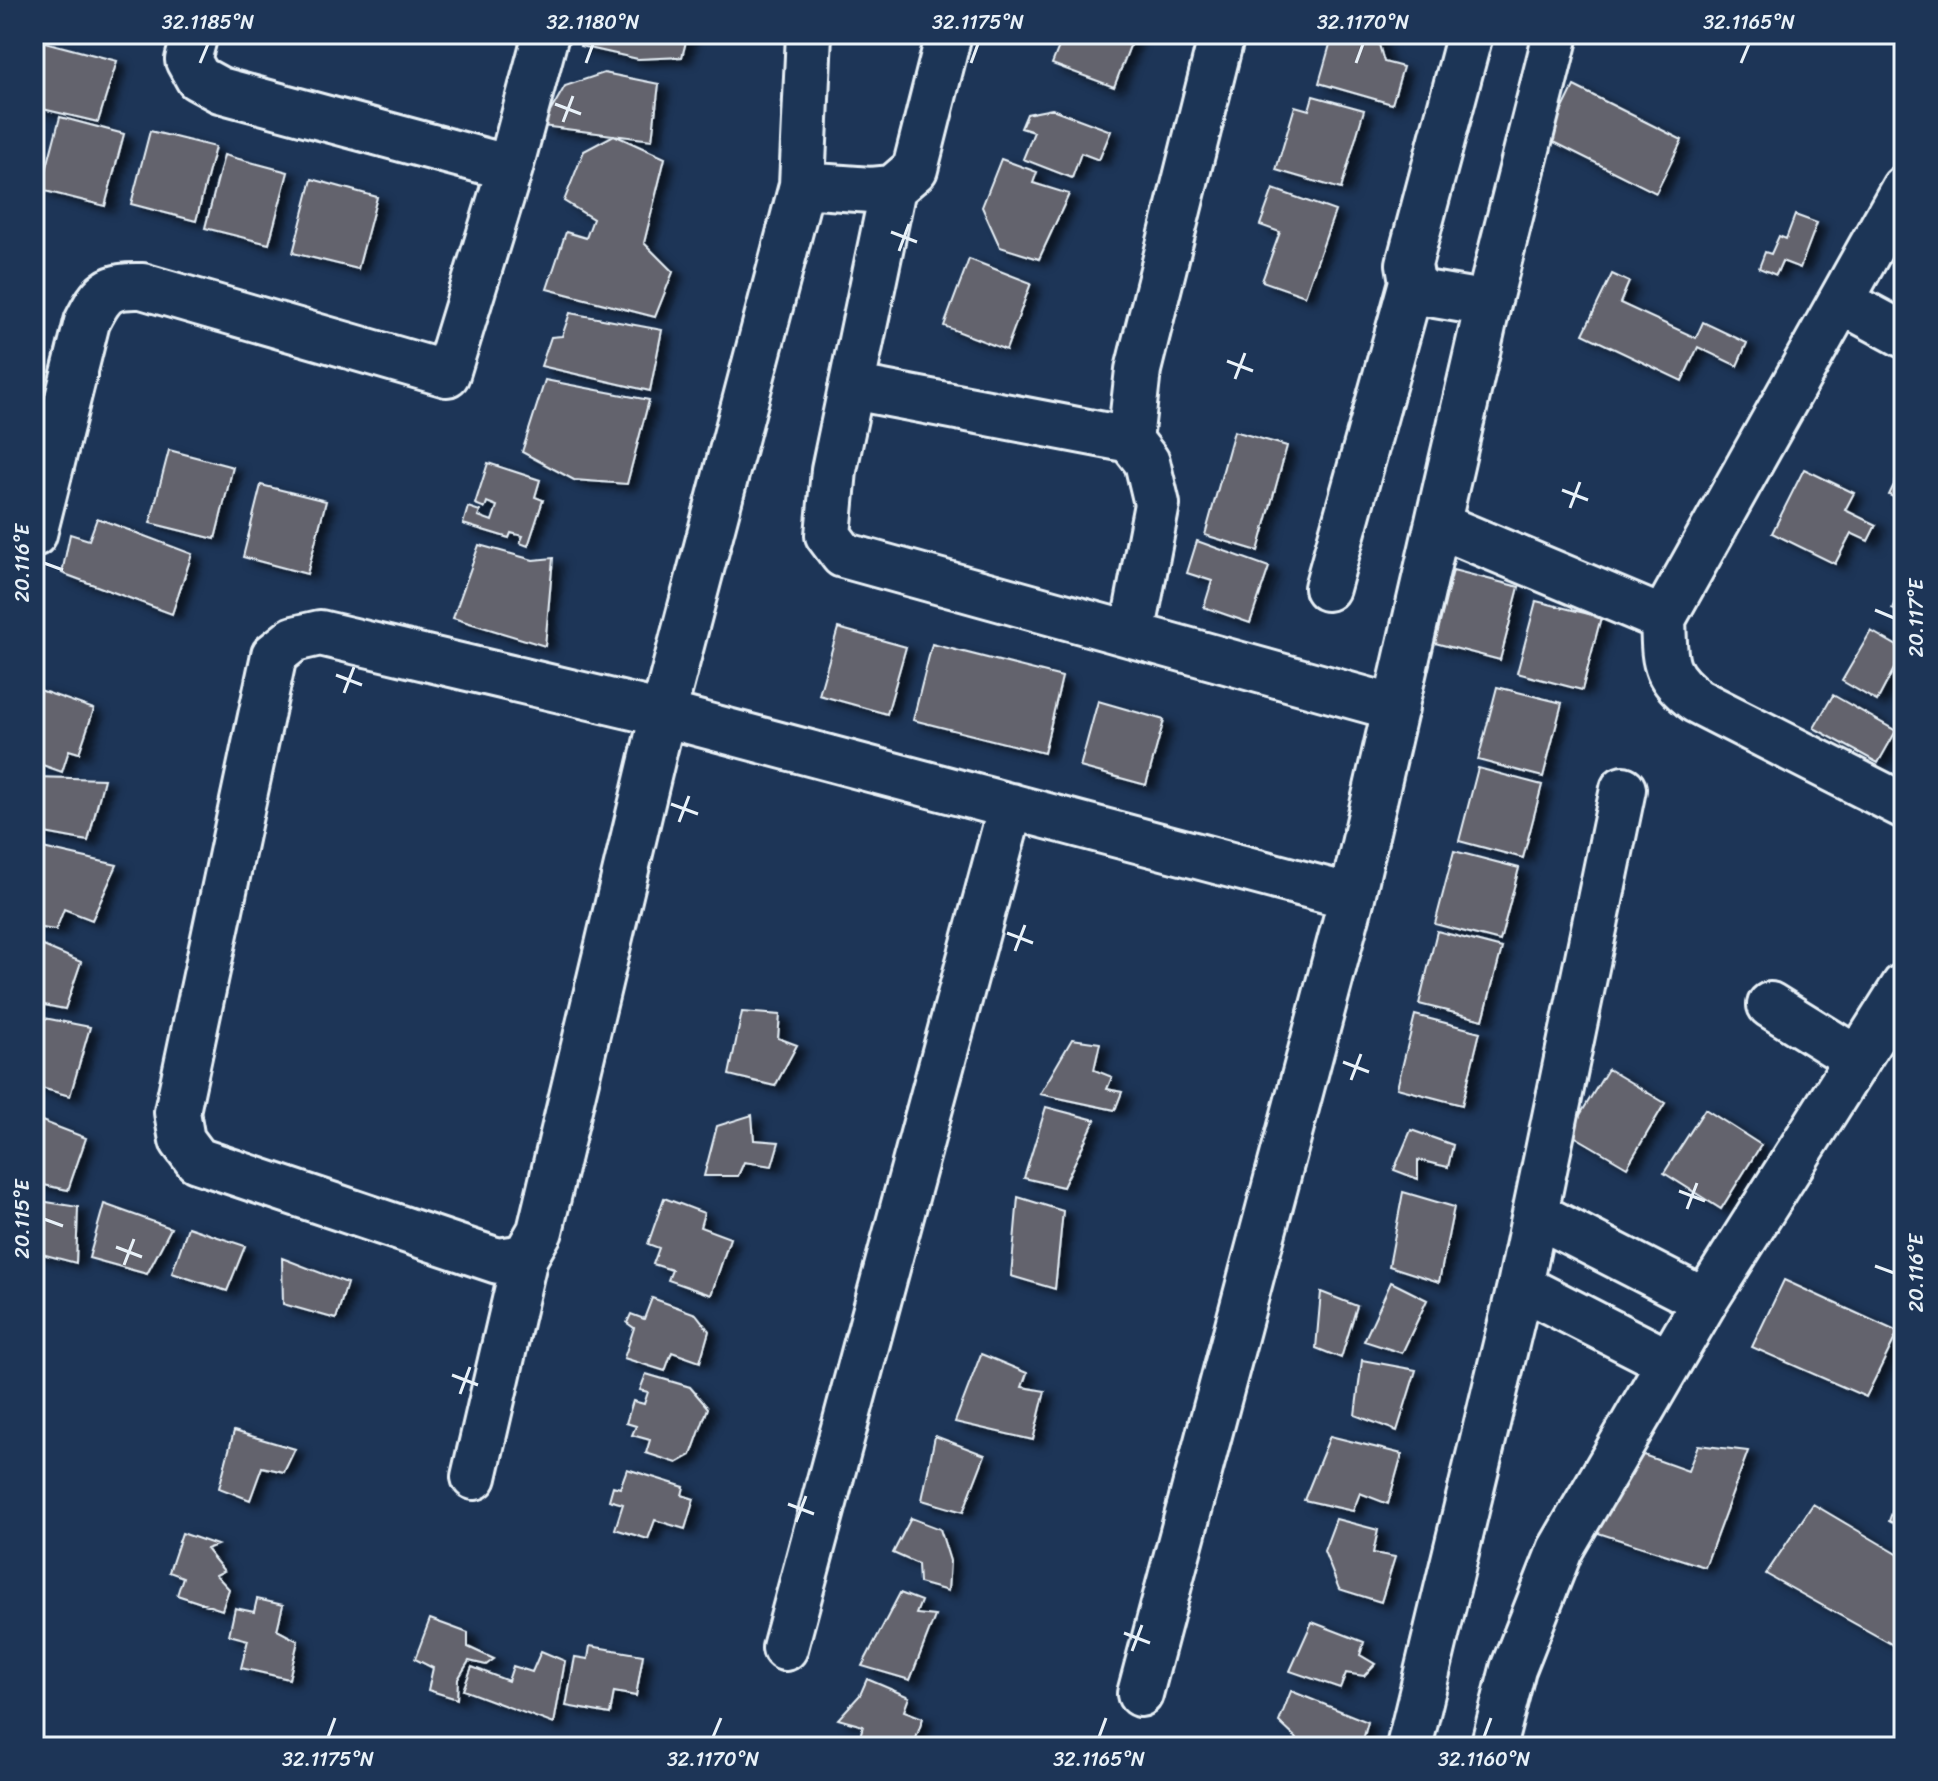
<svg xmlns="http://www.w3.org/2000/svg" width="1938" height="1781" font-family="Sriracha,sans-serif">
  <style>
    .building { fill: #63636d; stroke: #e8f1f8; stroke-width: 2; filter: url(#shadow) }
    .lines { fill: none; stroke-linecap: round; stroke-linejoin: round }
    .minor-casing { stroke: #e8f1f8; stroke-width: 50 }
    .minor { stroke: #1d3557; stroke-width: 44 }
    .ticks { fill: none; stroke: #e8f1f8; stroke-width: 3 }
    .neatline { fill: none; stroke: #e8f1f8; stroke-width: 3 }
    .ticks-label { font-size: 20px; text-anchor: middle; fill: #e8f1f8 }
  </style>
  <defs>
    <filter id="shadow"><feDropShadow dx="9" dy="5" stdDeviation="4" flood-color="#0009"/></filter>
  </defs>
  <rect width="100%" height="100%" fill="#1d3557"/>
  <filter id="ink" filterUnits="userSpaceOnUse"><feTurbulence type="fractalNoise" baseFrequency=".0125" numOctaves="2"/><feDisplacementMap in="SourceGraphic" scale="16" xChannelSelector="R" yChannelSelector="G"/><feConvolveMatrix kernelMatrix="1 2 1 2 8 2 1 2 1" color-interpolation-filters="sRGB"/></filter>
  <g filter="url(#ink)">
    <path class="building" d="M 583,34 L 688,34 L 682,57 L 638,59 L 580,46 Z
      M 1064,34 L 1123,34 L 1133,38 L 1114,87 L 1052,64 Z
      M 1333,34 L 1376,34 L 1384,62 L 1403,67 L 1392,104 L 1319,83 Z
      M 37,40 L 117,61 L 98,122 L 34,107 L 34,49 Z
      M 604,73 L 659,84 L 652,140 L 542,126 L 565,86 Z
      M 1574,86 L 1682,140 L 1656,193 L 1548,139 Z
      M 1313,96 L 1364,110 L 1341,189 L 1276,170 L 1295,106 L 1309,110 Z
      M 1052,109 L 1111,131 L 1099,160 L 1081,153 L 1072,178 L 1023,159 L 1034,132 L 1021,128 L 1027,114 Z
      M 60,117 L 124,134 L 105,206 L 41,190 Z
      M 150,131 L 215,147 L 196,221 L 131,204 Z
      M 614,135 L 665,158 L 644,243 L 673,272 L 655,317 L 547,289 L 566,232 L 586,238 L 593,219 L 564,201 L 584,151 Z
      M 224,155 L 288,172 L 269,244 L 205,228 Z
      M 1001,159 L 1037,172 L 1033,183 L 1069,194 L 1039,259 L 1000,247 L 982,207 Z
      M 312,179 L 377,197 L 358,269 L 293,253 Z
      M 1273,189 L 1335,211 L 1305,296 L 1262,281 L 1280,232 L 1260,225 Z
      M 1795,215 L 1817,223 L 1800,268 L 1782,261 L 1776,275 L 1759,268 L 1765,252 L 1771,254 L 1779,236 L 1786,239 Z
      M 969,259 L 1031,283 L 1006,350 L 944,326 Z
      M 1612,274 L 1629,282 L 1620,303 L 1696,338 L 1703,322 L 1747,343 L 1737,366 L 1698,347 L 1682,381 L 1583,334 Z
      M 570,313 L 662,330 L 650,391 L 541,366 L 551,337 L 562,336 Z
      M 545,380 L 649,400 L 627,484 L 574,480 L 522,452 Z
      M 1234,431 L 1287,446 L 1258,551 L 1205,535 Z
      M 169,450 L 233,467 L 215,539 L 150,523 Z
      M 488,463 L 540,480 L 535,497 L 543,500 L 528,546 L 520,543 L 523,536 L 511,533 L 509,538 L 463,524 L 468,507 L 480,511 L 478,516 L 492,521 L 497,506 L 487,502 L 485,508 L 475,504 Z
      M 1904,464 L 1904,502 L 1889,495 Z
      M 1804,469 L 1854,493 L 1845,510 L 1876,525 L 1868,541 L 1851,533 L 1835,564 L 1772,533 Z
      M 261,485 L 326,501 L 307,574 L 243,557 Z
      M 97,518 L 192,554 L 172,614 L 62,573 L 70,534 L 89,540 Z
      M 1197,541 L 1269,567 L 1250,623 L 1204,607 L 1212,581 L 1187,573 Z
      M 479,545 L 533,560 L 553,558 L 545,646 L 453,618 Z
      M 1453,570 L 1519,587 L 1500,660 L 1435,643 Z
      M 1904,580 L 1904,614 L 1892,609 Z
      M 1536,601 L 1601,617 L 1582,690 L 1517,673 Z
      M 838,628 L 906,647 L 887,714 L 819,695 Z
      M 1871,631 L 1904,650 L 1877,701 L 1842,681 Z
      M 932,644 L 1062,677 L 1044,753 L 913,720 Z
      M 1497,687 L 1562,703 L 1543,777 L 1478,760 Z
      M 34,688 L 94,709 L 79,753 L 69,750 L 62,772 L 34,762 Z
      M 1833,695 L 1896,731 L 1878,763 L 1814,728 Z
      M 1098,701 L 1164,720 L 1146,785 L 1080,767 Z
      M 1478,768 L 1542,785 L 1523,858 L 1459,841 Z
      M 34,777 L 104,779 L 88,841 L 34,831 Z
      M 34,846 L 117,865 L 92,920 L 64,909 L 56,930 L 34,927 Z
      M 1454,851 L 1519,868 L 1500,941 L 1435,924 Z
      M 1437,931 L 1502,948 L 1483,1020 L 1419,1004 Z
      M 34,942 L 81,962 L 65,1009 L 34,1003 Z
      M 742,1012 L 780,1015 L 778,1038 L 797,1045 L 775,1086 L 729,1075 Z
      M 1415,1015 L 1480,1032 L 1462,1105 L 1397,1088 Z
      M 34,1016 L 90,1027 L 70,1096 L 34,1086 Z
      M 1072,1039 L 1100,1043 L 1094,1070 L 1112,1077 L 1107,1089 L 1122,1092 L 1115,1110 L 1040,1094 Z
      M 1608,1069 L 1665,1103 L 1627,1167 L 1569,1133 Z
      M 1046,1107 L 1095,1120 L 1063,1187 L 1024,1178 Z
      M 1705,1109 L 1761,1145 L 1721,1209 L 1664,1173 Z
      M 752,1115 L 754,1140 L 779,1142 L 772,1166 L 744,1162 L 738,1176 L 704,1176 L 717,1126 Z
      M 34,1118 L 86,1138 L 68,1190 L 34,1183 Z
      M 1411,1130 L 1453,1145 L 1448,1167 L 1418,1160 L 1418,1179 L 1394,1170 Z
      M 1403,1192 L 1454,1207 L 1439,1282 L 1389,1266 Z
      M 1018,1197 L 1063,1211 L 1055,1289 L 1011,1276 Z
      M 664,1198 L 704,1213 L 700,1227 L 730,1238 L 711,1295 L 668,1280 L 672,1270 L 653,1264 L 659,1248 L 648,1244 Z
      M 34,1200 L 78,1207 L 76,1263 L 34,1252 Z
      M 104,1204 L 171,1228 L 147,1274 L 89,1258 Z
      M 188,1227 L 245,1246 L 227,1291 L 172,1273 Z
      M 282,1258 L 347,1283 L 336,1319 L 283,1304 Z
      M 1784,1280 L 1898,1332 L 1866,1397 L 1752,1347 Z
      M 1391,1282 L 1427,1300 L 1402,1353 L 1364,1341 Z
      M 1321,1292 L 1357,1306 L 1341,1358 L 1316,1348 Z
      M 652,1298 L 696,1314 L 709,1331 L 700,1362 L 672,1352 L 665,1371 L 624,1358 L 634,1328 L 627,1323 L 631,1314 L 644,1319 Z
      M 981,1354 L 1027,1373 L 1022,1387 L 1045,1391 L 1033,1440 L 955,1422 Z
      M 1362,1360 L 1416,1370 L 1397,1431 L 1355,1415 Z
      M 646,1374 L 690,1387 L 708,1408 L 691,1455 L 677,1463 L 646,1453 L 650,1440 L 632,1435 L 636,1426 L 626,1423 L 633,1401 L 644,1404 L 648,1392 L 640,1390 Z
      M 234,1431 L 295,1449 L 284,1472 L 262,1467 L 250,1500 L 219,1488 Z
      M 935,1436 L 985,1455 L 963,1512 L 922,1500 Z
      M 1330,1436 L 1402,1454 L 1388,1504 L 1360,1493 L 1353,1511 L 1304,1500 Z
      M 1698,1445 L 1748,1451 L 1705,1567 L 1595,1532 L 1635,1452 L 1688,1471 Z
      M 627,1469 L 684,1487 L 682,1495 L 694,1499 L 685,1529 L 655,1520 L 648,1539 L 615,1529 L 623,1504 L 609,1500 L 613,1486 L 620,1488 Z
      M 1904,1479 L 1904,1529 L 1889,1521 Z
      M 1813,1504 L 1904,1558 L 1904,1651 L 1766,1574 Z
      M 911,1518 L 940,1529 L 950,1561 L 948,1591 L 919,1583 L 918,1564 L 893,1553 Z
      M 1336,1519 L 1378,1530 L 1373,1553 L 1395,1557 L 1381,1602 L 1339,1589 L 1324,1551 Z
      M 182,1533 L 217,1545 L 206,1549 L 224,1571 L 216,1575 L 229,1589 L 222,1610 L 177,1595 L 183,1577 L 169,1572 Z
      M 900,1593 L 921,1601 L 916,1614 L 935,1616 L 910,1680 L 862,1666 Z
      M 257,1599 L 283,1605 L 277,1630 L 298,1641 L 289,1679 L 241,1668 L 248,1640 L 229,1635 L 235,1608 L 254,1612 Z
      M 430,1619 L 468,1633 L 468,1647 L 494,1659 L 486,1665 L 469,1661 L 458,1679 L 457,1699 L 428,1690 L 433,1668 L 415,1659 Z
      M 1312,1622 L 1364,1642 L 1360,1655 L 1375,1664 L 1364,1676 L 1346,1673 L 1340,1688 L 1290,1671 Z
      M 590,1646 L 643,1655 L 636,1696 L 614,1692 L 610,1714 L 566,1706 L 575,1657 L 588,1659 Z
      M 541,1651 L 565,1661 L 554,1724 L 463,1690 L 472,1667 L 508,1681 L 513,1666 L 532,1672 Z
      M 867,1679 L 909,1697 L 904,1711 L 923,1718 L 913,1747 L 857,1747 L 863,1726 L 838,1719 L 860,1695 Z
      M 1291,1691 L 1368,1722 L 1361,1747 L 1296,1747 L 1297,1739 L 1279,1722 Z"/>
    <g class="lines">
      <defs>
        <path id="minor" d="M 195,34 L 188,60 L 198,78 L 220,90 L 510,168 L 546,34
          M 809,34 L 802,185 L 663,714 L 1352,897 L 1488,304 L 1556,34
          M 1470,34 L 1409,264 L 1412,282 L 1424,293 L 1488,304
          M 802,185 L 871,190 L 893,188 L 915,169 L 949,34
          M 893,188 L 834,470 L 828,535 L 843,555 L 1396,708
          M 1841,301 L 1904,335
          M 852,387 L 1130,440
          M 1438,525 L 1663,619 L 1904,188
          M 34,534 L 87,322 C 102,292 108,285 142,286 L 447,374 L 510,168
          M 1327,588 L 1412,282
          M 1663,619 C 1665,661 1661,674 1697,701 L 1904,806
          M 320,633 L 663,714 L 540,1231 L 525,1257 L 498,1261 L 197,1160 L 182,1140 L 177,1112 L 274,655 L 294,639 Z
          M 1132,635 L 1157,504 L 1147,462 L 1130,440 L 1138,370 L 1222,34
          M 1770,1005 L 1857,1059
          M 1535,1214 L 1705,1301
          M 1520,1286 L 1669,1362
          M 474,1477 L 525,1257
          M 785,1648 L 1011,806
          M 1140,1694 L 1352,897
          M 1409,1747 L 1520,1286 L 1623,789
          M 1493,1747 L 1513,1669 L 1560,1550 L 1705,1301 L 1904,986"/>
      </defs>
      <use href="#minor" class="minor-casing"/>
      <use href="#minor" class="minor"/>
    </g>
  </g>
  <path class="ticks" d="M 200,63 L 208,44M 586,63 L 593,44M 971,63 L 978,44M 1356,63 L 1363,44M 1741,63 L 1749,44M 555,104 L 581,114M 563,122 L 573,96M 891,232 L 917,242M 899,251 L 909,224M 1227,361 L 1253,371M 1235,379 L 1245,353M 1562,490 L 1588,500M 1570,508 L 1580,482M 44,563 L 63,570M 1875,610 L 1894,618M 336,675 L 362,685M 344,693 L 354,667M 671,804 L 698,814M 679,822 L 689,796M 1007,933 L 1033,943M 1015,951 L 1025,925M 1343,1062 L 1369,1072M 1351,1080 L 1361,1054M 1679,1191 L 1705,1201M 1687,1209 L 1697,1183M 44,1219 L 63,1226M 116,1247 L 142,1257M 124,1265 L 134,1239M 1875,1266 L 1894,1273M 452,1375 L 478,1385M 460,1394 L 470,1367M 788,1504 L 814,1514M 796,1522 L 806,1496M 1124,1633 L 1150,1643M 1132,1651 L 1142,1625M 328,1737 L 335,1718M 713,1737 L 721,1718M 1099,1737 L 1106,1718M 1484,1737 L 1491,1718"/>
  <rect width="1938" height="1781" fill="none" stroke="#1d3557" stroke-width="88"/>
  <rect x="44" y="44" width="1850" height="1693" class="neatline"/>
  <g class="ticks-label">
    <text x="208" y="29">32.1185°N</text>
    <text x="593" y="29">32.1180°N</text>
    <text x="978" y="29">32.1175°N</text>
    <text x="1363" y="29">32.1170°N</text>
    <text x="1749" y="29">32.1165°N</text>
    <text transform="translate(22 563) rotate(-90)" y="7">20.116°E</text>
    <text transform="translate(1916 618) rotate(-90)" y="7">20.117°E</text>
    <text transform="translate(22 1219) rotate(-90)" y="7">20.115°E</text>
    <text transform="translate(1916 1273) rotate(-90)" y="7">20.116°E</text>
    <text x="328" y="1766">32.1175°N</text>
    <text x="713" y="1766">32.1170°N</text>
    <text x="1099" y="1766">32.1165°N</text>
    <text x="1484" y="1766">32.1160°N</text>
  </g>
</svg>
